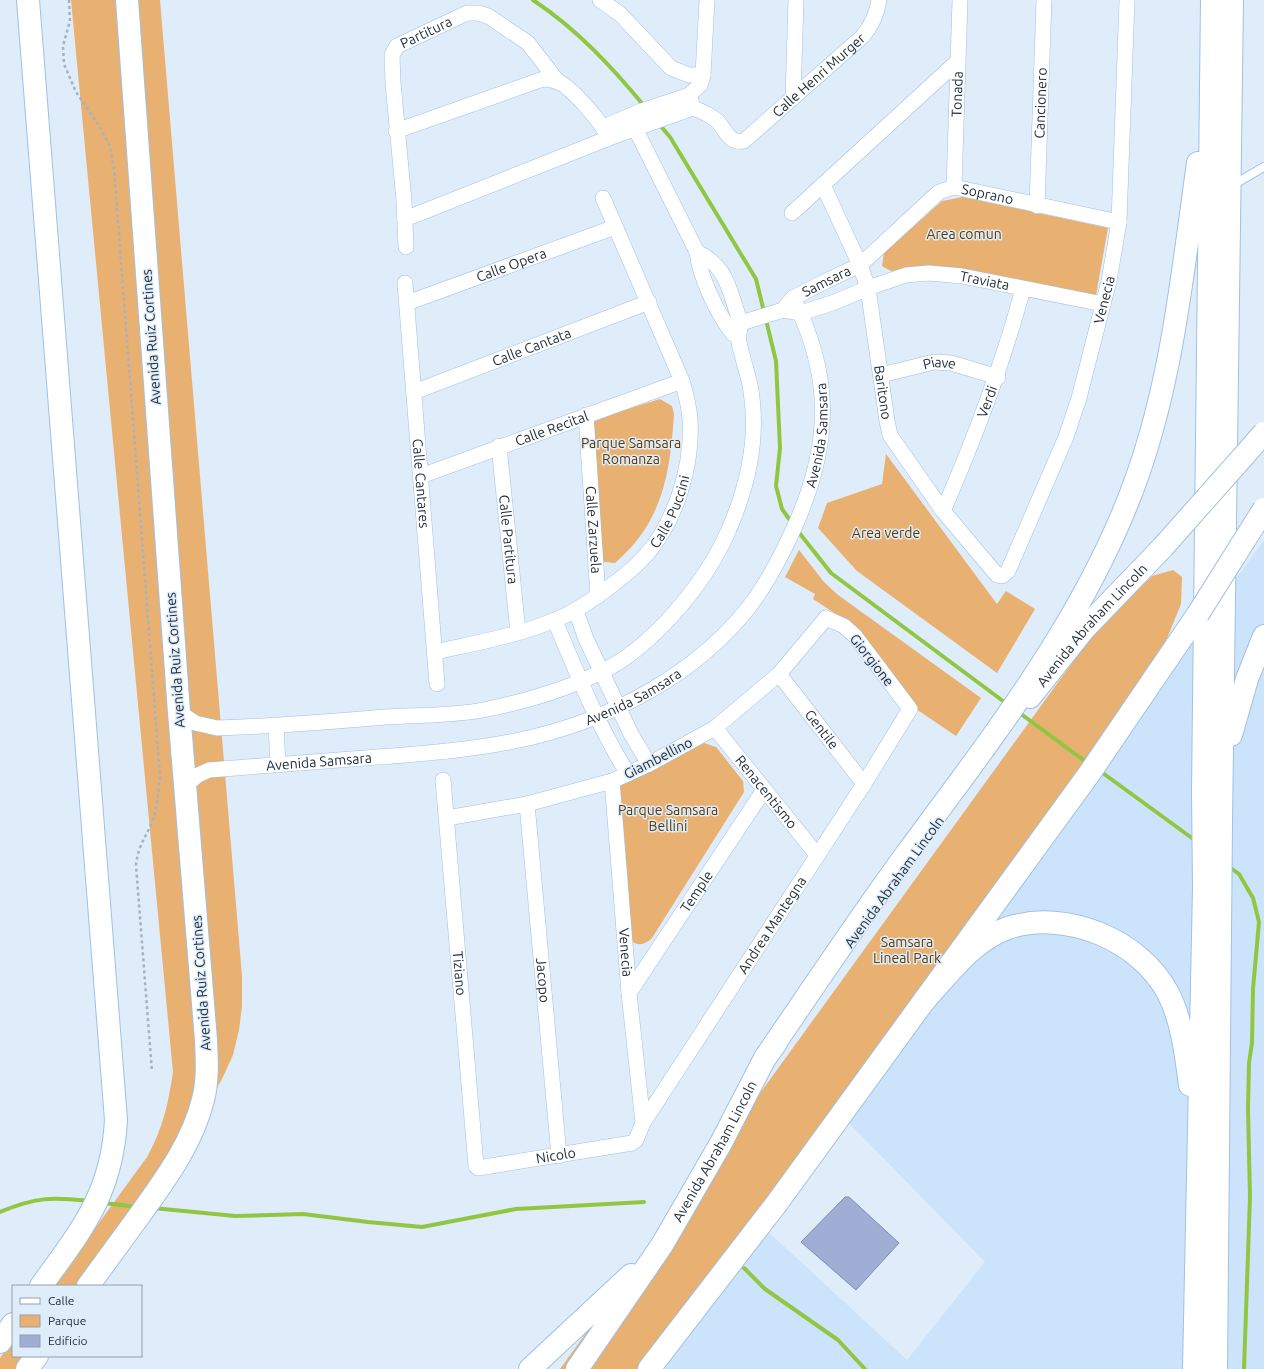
<svg xmlns="http://www.w3.org/2000/svg" width="1264" height="1369" font-family="Ubuntu,sans-serif">
  <style>
    .built { fill: #cce4fb }
    .green { fill: #e8b071 }
    .lines { fill: none; stroke-linecap: round; stroke-linejoin: round }
    .stream { stroke: #91c643; stroke-width: 4 }
    .building { fill: #a0aed5; stroke: #7f8db3 }
    .lane-casing { stroke: #a0c1e2; stroke-width: 10 }
    .street-casing { stroke: #a0c1e2; stroke-width: 16 }
    .secondary-casing { stroke: #a0c1e2; stroke-width: 24 }
    .primary-casing { stroke: #a0c1e2; stroke-width: 24 }
    .highway-casing { stroke: #a0c1e2; stroke-width: 24 }
    .path { stroke: #a5b2bf; stroke-width: 2.5; stroke-dasharray: 3 3; stroke-linecap: butt }
    .lane { stroke: #fff; stroke-width: 8 }
    .street { stroke: #fff; stroke-width: 15 }
    .secondary { stroke: #fff; stroke-width: 22 }
    .primary { stroke: #fff; stroke-width: 22 }
    .highway { stroke: #fff; stroke-width: 22 }
    .primary-bridge-casing { stroke: #a0c1e2; stroke-width: 24; stroke-linecap: butt }
    .primary-bridge { stroke: #fff; stroke-width: 22 }
    .labels { text-anchor: middle; dominant-baseline: central; stroke-width: 3; stroke-linejoin: round; paint-order: stroke }
    .street-label { font-size: 14px; fill: #212e3b; stroke: #dfecf9 }
    .park-label { font-size: 14px; fill: #5c3803; stroke: #dfecf9 }
  </style>
  <rect width="100%" height="100%" fill="#dfecf9"/>
  <path class="built" d="M 1264,540 L 1264,1369 L 655,1369 L 761,1225 L 907,1360 L 985,1262 L 844,1118 Z"/>
  <path class="green" d="M 71,0 L 160,0 L 242,976 L 242,1006 L 239,1030 L 233,1055 L 222,1079 L 210,1100 L 78,1286 L 53,1286 L 147,1157 C 163,1128 168,1105 173,1072 Z
    M 963,197 L 1108,228 L 1096,295 L 932,266 L 891,271 L 882,266 L 884,253 L 942,201 Z
    M 660,399 L 672,406 L 674,414 C 670,473 663,522 615,563 L 604,562 L 600,558 L 592,423 L 602,417 Z
    M 886,454 L 997,604 L 1006,591 L 1035,609 L 997,673 L 857,571 L 818,528 L 827,503 L 882,484 Z
    M 799,550 L 824,582 L 838,595 L 981,698 L 956,736 L 916,709 L 847,622 L 839,616 L 813,599 L 815,594 L 785,577 Z
    M 1173,570 L 1182,577 L 1181,604 L 1161,653 L 937,970 L 640,1369 L 560,1369 L 1096,630 L 1152,576 Z
    M 704,743 L 716,747 L 743,781 L 744,792 L 652,938 C 645,945 639,946 630,941 L 618,788 L 621,785 Z
    M 13,1340 L 13,1356 L 27,1356 L 17,1369 L 0,1369 L 0,1358 Z"/>
  <g class="lines">
    <path class="stream" d="M 533,0 C 577,29 612,67 645,107
      M 658,123 L 670,137 L 756,279 L 776,361 L 780,448 L 776,486 L 782,509 L 792,523
      M 797,530 L 831,573 L 1007,704
      M 1017,711 L 1089,764
      M 1100,771 L 1196,841
      M 1228,866 L 1239,874 L 1253,898 L 1259,922 L 1253,989 L 1252,1043 L 1249,1063 L 1248,1109 L 1250,1197 L 1244,1369
      M 104,1203 L 137,1207
      M 153,1208 L 235,1216 L 303,1214 L 368,1222 L 422,1227 L 516,1209 L 644,1202
      M 0,1212 C 36,1197 51,1197 89,1201
      M 744,1268 L 765,1289 L 838,1340 L 865,1369"/>
  </g>
  <path class="building" d="M 845,1197 L 849,1197 L 899,1243 L 856,1290 L 801,1242 Z"/>
  <g class="lines">
    <defs>
      <path id="lane" d="M 1231,186 L 1264,167"/>
      <g id="street">
        <path d="M 600,0 L 620,14 L 671,68 L 689,75 L 703,75"/>
        <path id="s1" d="M 707,0 L 703,75 L 700,85 L 689,95 L 693,108 C 701,111 709,114 716,120 C 725,128 728,144 744,141 L 863,36 C 872,25 877,14 879,0"/>
        <path d="M 793,97 L 796,0"/>
        <path d="M 629,116 L 697,252 C 700,278 717,313 733,334"/>
        <path d="M 604,127 L 641,111 L 689,95"/>
        <path d="M 396,131 L 543,79 C 549,79 553,80 559,82 C 573,89 602,123 609,138"/>
        <path id="s2" d="M 823,185 L 860,265 L 868,288 L 887,421 L 890,435 L 943,511 L 997,575 L 1002,576 L 1008,571 L 1066,437 L 1079,398 L 1109,281 L 1119,222 L 1127,0"/>
        <path id="s3" d="M 954,187 L 960,0"/>
        <path id="s4" d="M 1037,206 L 1044,0"/>
        <path d="M 792,213 L 958,61"/>
        <path d="M 405,219 L 609,138 L 693,108"/>
        <path id="s5" d="M 406,247 L 404,201 L 393,83 L 392,55 L 397,46 L 467,13 L 478,13 L 488,16 L 528,43 L 558,82"/>
        <path id="s6" d="M 405,283 L 437,684"/>
        <path id="s7" d="M 407,303 L 615,227"/>
        <path id="s8" d="M 786,306 L 793,298 L 828,280 L 860,265 L 939,192 L 954,187 L 1119,222"/>
        <path id="s9" d="M 728,327 L 783,310 L 801,313 L 835,302 L 868,288 L 906,275 L 929,273 L 962,276 L 1103,304"/>
        <path id="s10" d="M 881,375 L 934,362 L 951,363 L 998,377"/>
        <path id="s11" d="M 414,392 L 649,302"/>
        <path id="s12" d="M 586,415 L 598,596"/>
        <path id="s13" d="M 499,446 L 518,632"/>
        <path id="s14" d="M 421,476 L 682,381"/>
        <path id="s15" d="M 943,511 C 975,438 1002,366 1023,289"/>
        <path d="M 576,611 L 586,639 L 631,734 L 649,764"/>
        <path d="M 555,621 C 577,673 598,726 628,774"/>
        <path id="s16" d="M 435,652 C 475,643 517,636 555,620 C 576,612 594,599 612,585 C 624,576 636,567 646,555 C 676,521 693,465 690,419 C 689,406 686,394 682,381 L 603,198"/>
        <path id="s17" d="M 779,674 L 864,784"/>
        <path d="M 179,712 L 195,723 L 217,728 C 273,726 329,722 385,717 C 418,715 451,716 483,710 C 523,702 565,690 601,672 C 651,648 703,586 726,536 C 748,488 760,438 750,385 C 747,371 742,357 739,342 C 738,336 740,330 740,325 C 740,318 736,310 734,303 C 727,279 720,263 697,252"/>
        <path d="M 276,726 L 278,765"/>
        <path id="s18" d="M 715,728 L 817,855"/>
        <path id="s19" d="M 443,780 L 476,1166 L 478,1168 L 632,1143 L 636,1140 L 643,1123 L 864,784 L 910,709 L 855,636 L 844,626 L 826,618 L 779,674 L 715,728 L 649,764 L 612,781 L 527,804 L 447,818"/>
        <path id="s20" d="M 612,781 L 629,993 L 643,1123"/>
        <path id="s21" d="M 186,785 L 198,775 L 209,770 C 261,766 313,762 365,758 C 421,754 478,750 533,737 C 615,717 696,674 749,607 C 769,581 785,549 798,519 C 831,441 832,375 793,298"/>
        <path id="s22" d="M 527,804 L 559,1156"/>
        <path id="s23" d="M 629,993 L 764,790"/>
      </g>
      <path id="secondary" d="M 28,0 L 116,1120 C 112,1194 82,1229 41,1286
        M 88,1286 C 106,1261 124,1237 142,1212 C 167,1177 192,1143 203,1100 C 208,1081 207,1060 206,1040 L 179,712 L 127,0
        M 0,1342 L 13,1324
        M 27,1369 L 37,1356"/>
      <g id="primary">
        <path id="s24" d="M 1030,697 L 1085,628 L 1163,547"/>
        <path d="M 530,1369 L 631,1275"/>
        <path id="s25" d="M 577,1369 L 662,1245 L 721,1143 L 765,1058 L 776,1043"/>
        <path d="M 649,1369 L 777,1203 L 1089,774 L 1198,614"/>
      </g>
      <path id="highway" d="M 1231,735 L 1247,679 L 1264,636
        M 924,1001 C 947,976 974,939 1008,928 C 1066,909 1140,940 1168,993 C 1182,1020 1186,1055 1190,1085
        M 765,1058 C 812,989 858,920 907,853 C 994,735 1088,616 1137,477 C 1173,376 1183,268 1198,163
        M 1194,1369 L 1204,888 L 1203,792 L 1212,0
        M 1216,1369 L 1221,823 L 1232,0"/>
    </defs>
    <use href="#lane" class="lane-casing"/>
    <use href="#street" class="street-casing"/>
    <use href="#secondary" class="secondary-casing"/>
    <use href="#primary" class="primary-casing"/>
    <use href="#highway" class="highway-casing"/>
    <path class="path" d="M 69,0 L 70,21 L 63,46 L 64,64 L 76,92 L 100,127 L 110,147 L 114,169 L 160,777 C 158,791 158,805 153,819 C 147,837 138,844 136,865 L 152,1072"/>
    <use href="#lane" class="lane"/>
    <use href="#street" class="street"/>
    <use href="#secondary" class="secondary"/>
    <use href="#primary" class="primary"/>
    <use href="#highway" class="highway"/>
    <defs>
      <path id="primary-bridge" d="M 1163,547 L 1264,433
        M 1198,614 L 1264,509"/>
    </defs>
    <use href="#primary-bridge" class="primary-bridge-casing"/>
    <use href="#primary-bridge" class="primary-bridge"/>
  </g>
  <g class="labels">
    <g class="street-label">
      <text stroke="none"><textPath href="#s5" startOffset="235">Partitura</textPath></text>
      <text stroke="none"><textPath href="#s1" startOffset="277">Calle Henri Murger</textPath></text>
      <text stroke="none"><textPath href="#s3" startOffset="93">Tonada</textPath></text>
      <text stroke="none"><textPath href="#s4" startOffset="103">Cancionero</textPath></text>
      <text stroke="none"><textPath href="#s8" startOffset="243">Soprano</textPath></text>
      <text stroke="none"><textPath href="#s7" startOffset="111">Calle Opera</textPath></text>
      <text stroke="none"><textPath href="#s9" startOffset="267">Traviata</textPath></text>
      <text stroke="none"><textPath href="#s8" startOffset="48">Samsara</textPath></text>
      <text stroke="none"><textPath href="#s2" startOffset="739">Venecia</textPath></text>
      <text transform="translate(151 337) rotate(-94)">Avenida Ruiz Cortines</text>
      <text stroke="none"><textPath href="#s11" startOffset="126">Calle Cantata</textPath></text>
      <text stroke="none"><textPath href="#s10" startOffset="60">Piave</textPath></text>
      <text stroke="none"><textPath href="#s2" startOffset="218">Baritono</textPath></text>
      <text stroke="none"><textPath href="#s15" startOffset="118">Verdi</textPath></text>
      <text stroke="none"><textPath href="#s14" startOffset="139">Calle Recital</textPath></text>
      <text stroke="none"><textPath href="#s21" startOffset="798">Avenida Samsara</textPath></text>
      <text stroke="none"><textPath href="#s6" startOffset="201">Calle Cantares</textPath></text>
      <text stroke="none"><textPath href="#s16" startOffset="287">Calle Puccini</textPath></text>
      <text stroke="none"><textPath href="#s12" startOffset="115">Calle Zarzuela</textPath></text>
      <text stroke="none"><textPath href="#s13" startOffset="94">Calle Partitura</textPath></text>
      <text stroke="none"><textPath href="#s24" startOffset="95">Avenida Abraham Lincoln</textPath></text>
      <text transform="translate(175 660) rotate(-94)">Avenida Ruiz Cortines</text>
      <text transform="translate(872 660) rotate(52)">Giorgione</text>
      <text stroke="none"><textPath href="#s21" startOffset="462">Avenida Samsara</textPath></text>
      <text stroke="none"><textPath href="#s17" startOffset="70">Gentile</textPath></text>
      <text transform="translate(658 758) rotate(-27)">Giambellino</text>
      <text stroke="none"><textPath href="#s21" startOffset="138">Avenida Samsara</textPath></text>
      <text stroke="none"><textPath href="#s18" startOffset="82">Renacentismo</textPath></text>
      <text transform="translate(894 882) rotate(-54)">Avenida Abraham Lincoln</text>
      <text stroke="none"><textPath href="#s23" startOffset="122">Temple</textPath></text>
      <text stroke="none"><textPath href="#s19" startOffset="806">Andrea Mantegna</textPath></text>
      <text stroke="none"><textPath href="#s20" startOffset="172">Venecia</textPath></text>
      <text stroke="none"><textPath href="#s19" startOffset="194">Tiziano</textPath></text>
      <text stroke="none"><textPath href="#s22" startOffset="177">Jacopo</textPath></text>
      <text transform="translate(201 983) rotate(-94)">Avenida Ruiz Cortines</text>
      <text stroke="none"><textPath href="#s25" startOffset="258">Avenida Abraham Lincoln</textPath></text>
      <text stroke="none"><textPath href="#s19" startOffset="469">Nicolo</textPath></text>
    </g>
    <g class="park-label">
      <text x="964" y="234">Area comun</text>
      <text x="631" y="443">Parque Samsara<tspan x="631" dy="16">Romanza</tspan></text>
      <text x="886" y="533">Area verde</text>
      <text x="668" y="810">Parque Samsara<tspan x="668" dy="16">Bellini</tspan></text>
      <text x="907" y="942">Samsara<tspan x="907" dy="16">Lineal Park</tspan></text>
    </g>
  </g>
  <rect x="12" y="1285" width="130" height="72" fill="#dfecf9" stroke="#93a0ad"/>
  <rect x="20" y="1298" width="20" height="6" fill="#ffffff" stroke="#93a0ad"/>
  <text x="48" y="1305" font-size="12" fill="#212e3b">Calle</text>
  <rect x="20" y="1315" width="20" height="12" fill="#e8b071" stroke="#93a0ad"/>
  <text x="48" y="1325" font-size="12" fill="#212e3b">Parque</text>
  <rect x="20" y="1335" width="20" height="12" fill="#a0aed5" stroke="#93a0ad"/>
  <text x="48" y="1345" font-size="12" fill="#212e3b">Edificio</text>
</svg>
